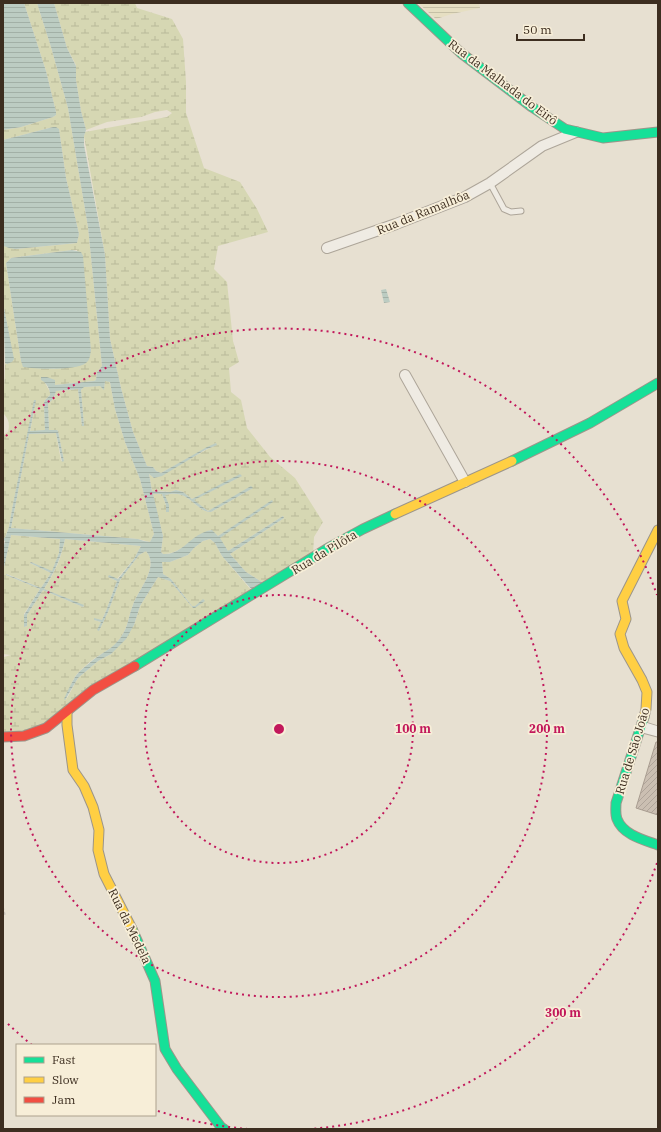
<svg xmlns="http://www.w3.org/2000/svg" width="661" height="1132" font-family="'IBM Plex Serif',serif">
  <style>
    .farmland { fill: url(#farmland-rules) }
    .wetland { fill: url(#wetland-marsh); fill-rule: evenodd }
    .water { fill: url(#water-rules); fill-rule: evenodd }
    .building { fill: url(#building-hatch); stroke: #a89c90 }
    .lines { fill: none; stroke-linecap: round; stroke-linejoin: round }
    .lane-casing { stroke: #ada599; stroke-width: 7 }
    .street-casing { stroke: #ada599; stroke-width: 12 }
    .fast-casing { stroke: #9c958a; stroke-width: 11 }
    .slow-casing { stroke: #9c958a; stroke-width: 11 }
    .jam-casing { stroke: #9c958a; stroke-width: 11 }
    .path { stroke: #c8c2b9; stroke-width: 1.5; stroke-dasharray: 3 2; stroke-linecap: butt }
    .lane { stroke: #efebe3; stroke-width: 5 }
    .street { stroke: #efebe3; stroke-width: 10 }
    .fast { stroke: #16e098; stroke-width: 9 }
    .slow { stroke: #ffcf43; stroke-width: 9 }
    .jam { stroke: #f24e42; stroke-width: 9 }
    .ring { fill: none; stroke: #c2185b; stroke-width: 2; stroke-dasharray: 2 4 }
    .labels { text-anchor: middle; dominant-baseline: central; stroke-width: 3.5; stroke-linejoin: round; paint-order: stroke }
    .street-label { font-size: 12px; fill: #3d2e20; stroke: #f7eed8 }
    .centre { fill: #c2185b; stroke: #f7eed8; stroke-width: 2 }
    .ring-label { font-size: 12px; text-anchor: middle; font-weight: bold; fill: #c2185b; stroke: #f7eed8; stroke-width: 3.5; stroke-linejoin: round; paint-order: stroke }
  </style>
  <defs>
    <pattern id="farmland-rules" width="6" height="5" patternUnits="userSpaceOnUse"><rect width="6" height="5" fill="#e6dfc2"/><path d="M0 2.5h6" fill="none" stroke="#c6c0a6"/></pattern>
    <pattern id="wetland-marsh" width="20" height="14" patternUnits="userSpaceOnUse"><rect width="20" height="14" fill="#d6d7b3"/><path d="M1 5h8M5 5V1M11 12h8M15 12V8" fill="none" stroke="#b9b99a"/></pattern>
    <pattern id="water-rules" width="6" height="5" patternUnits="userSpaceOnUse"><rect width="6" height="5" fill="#bcccc2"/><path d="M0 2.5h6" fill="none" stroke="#a2b0a6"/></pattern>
    <pattern id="building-hatch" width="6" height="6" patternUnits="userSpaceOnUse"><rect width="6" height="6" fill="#cbbfb2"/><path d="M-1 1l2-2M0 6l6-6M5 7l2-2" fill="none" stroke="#afa499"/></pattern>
  </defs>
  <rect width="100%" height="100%" fill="#e7e0d1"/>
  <path class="farmland" d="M 418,3 L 479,3 L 480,8 L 452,14 L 436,19 Z"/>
  <path class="wetland" d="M 24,3 L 37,3 L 51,47 L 68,108 L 88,227 L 102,366 L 97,372 L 96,380 L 94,381 L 55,385 L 44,381 L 50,392 L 50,395 L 45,400 L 44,403 L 45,430 L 30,432 L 36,400 L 13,504 L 9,527 L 5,538 L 3,538 L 3,435 L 8,432 C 10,424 9,420 4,414 C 3,397 5,380 5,363 L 7,364 L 9,335 L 3,303 L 3,240 L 5,246 L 16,249 L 77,243 L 79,234 L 66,178 L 59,129 L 53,127 L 3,140 L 3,130 L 21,127 L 53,117 L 56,115 L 56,112 L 46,71 ZM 72,250 L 77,250 L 91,351 L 54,369 L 21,361 L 6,263 L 11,258 Z
    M 54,3 L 135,3 L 137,8 L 172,19 L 183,39 L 186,82 L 186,113 L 204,168 L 240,182 L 257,209 L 268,232 L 218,246 L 214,269 L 227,282 L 233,341 L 239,362 L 229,368 L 231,392 L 241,400 L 247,428 L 270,457 L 295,478 L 323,522 L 314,537 L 313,555 L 265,584 L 246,572 L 230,554 L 284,518 L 283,516 L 228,551 L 219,538 L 273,502 L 218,536 L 211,530 C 195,535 180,555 163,554 L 161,552 L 163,536 L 152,494 L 162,494 L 166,505 L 166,512 L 169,512 L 165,495 C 182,491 186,497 199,507 C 203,510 206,512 211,512 L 253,488 L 208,511 L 193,500 L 242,476 L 192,499 L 183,492 L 176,490 L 170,492 L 161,491 L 152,491 L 149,474 L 154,478 L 206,450 L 216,445 L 216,443 L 161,473 L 156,471 L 153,467 L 147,466 L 133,432 L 121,388 L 110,339 L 105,255 L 84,136 L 85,132 L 167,117 L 172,113 L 167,110 L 155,112 L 141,117 L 107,122 L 86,130 L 81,111 L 76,80 L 76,65 L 67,48 Z
    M 105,380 L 110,382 L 115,409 L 125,442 L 140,479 L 154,534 L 150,542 L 138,539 L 11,528 L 29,434 L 56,433 L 61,461 L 64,461 L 58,431 L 57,430 L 49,430 L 48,404 L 54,398 L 56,391 L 78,389 L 82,426 L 84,426 L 81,390 L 84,387 L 100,386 L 104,389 Z
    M 11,535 L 60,539 L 59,553 L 52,572 L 31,562 L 30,563 L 51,573 L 41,588 L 7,574 L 6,575 L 40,589 L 24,614 L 24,627 L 27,626 L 27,615 L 43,590 L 83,607 L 84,606 L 44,589 C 55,572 61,559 65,539 L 141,546 L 134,559 L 117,579 L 109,576 L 108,577 L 117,581 L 106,611 L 102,620 L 94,619 L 94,620 L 101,622 L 99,631 L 108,612 L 120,580 L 139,555 L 146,551 C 160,567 138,590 133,605 C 128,617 129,625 121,637 C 115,647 105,652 95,658 C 89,662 82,669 77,674 C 71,681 69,692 66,700 L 78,678 L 98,661 L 111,654 L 134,625 L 140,606 L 158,577 L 170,581 L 193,608 L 203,599 L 195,606 L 192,606 L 171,579 L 163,574 L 162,562 L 170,562 L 188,555 L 194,548 L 203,541 L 210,539 L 215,543 L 222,556 L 252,591 L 42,724 L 25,731 L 3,733 L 3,666 L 4,657 L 11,655 L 3,654 L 3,572 Z"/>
  <path class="water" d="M 3,3 L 24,3 L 46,71 L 56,112 L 56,115 L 53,117 L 21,127 L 3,130 Z
    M 37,3 L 54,3 L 67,48 L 76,66 L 76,80 L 81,111 L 86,130 L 84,136 L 84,145 L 105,255 L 110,339 L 121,388 L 133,432 L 147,466 L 153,467 L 156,471 L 161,473 L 207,447 L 216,443 L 217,445 L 205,450 L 162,476 L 154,478 L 149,474 L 152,491 L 170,492 L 176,490 L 183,492 L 192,499 L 240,474 L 242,476 L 194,500 L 208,511 L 251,486 L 253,488 L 211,512 C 206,512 203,510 199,507 C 186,497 182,491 165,495 L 169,505 L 169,512 L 166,512 L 166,505 L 162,494 L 153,494 L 163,536 L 161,552 L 163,554 C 176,555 185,545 194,538 C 199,534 205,531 212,530 L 218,536 L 272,500 L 273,502 L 220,538 L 228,551 L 283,516 L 284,518 L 230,554 L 246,572 L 265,584 L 253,591 L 222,556 L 215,543 L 210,539 L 203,541 L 194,548 L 188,555 L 170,562 L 162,562 L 163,574 L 171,579 L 192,606 L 195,606 L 203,599 L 205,601 L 195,608 L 193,608 L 170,581 L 158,577 L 140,606 L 134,625 L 126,639 L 111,654 L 98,661 L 78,678 L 65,700 L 64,699 C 67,692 71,684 75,677 C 79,671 87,665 93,660 C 103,652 113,649 121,637 C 129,625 128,617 133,605 C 138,590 160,567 146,551 L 139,555 L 120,580 L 108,612 L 99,631 L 97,630 L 101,622 L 94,620 L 94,618 L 102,620 L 106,611 L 117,581 L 108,577 L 109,575 L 118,579 L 134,559 L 141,546 L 65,539 C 61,558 54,573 44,589 L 84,605 L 83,607 L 43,590 L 27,615 L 27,626 L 24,627 L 24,615 L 40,589 L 6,575 L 6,574 L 41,588 L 51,573 L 30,563 L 31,562 L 52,571 L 59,553 L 60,539 L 11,535 L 3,572 L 3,549 L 5,541 L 3,540 L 3,538 L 5,538 L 9,527 L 13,504 L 34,400 L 36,400 L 30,431 L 45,430 L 44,403 L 45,400 L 50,395 C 50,389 47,383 41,380 L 41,377 L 47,377 L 55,380 L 55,385 L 94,381 L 96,380 L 97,372 L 102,366 L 88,227 L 68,108 L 51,47 ZM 105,381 L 110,382 L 115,409 L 125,442 L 140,479 L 154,534 L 150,542 L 144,541 L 138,539 L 11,528 L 29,434 L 56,433 L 62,462 L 64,461 L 58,431 L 57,430 L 49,430 L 48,404 L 54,398 L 56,391 L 78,389 L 82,426 L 84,426 L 81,390 L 84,387 L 100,386 L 104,390 Z
    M 53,127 L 56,127 L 59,129 L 66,178 L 79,234 L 77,243 L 16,249 L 9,248 L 4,246 C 3,240 2,233 4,228 L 3,225 L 3,140 Z
    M 72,250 L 81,252 L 83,256 L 91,351 C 90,355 90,360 86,363 C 76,371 36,369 23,367 L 21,361 L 6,263 L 11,258 Z
    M 386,289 L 390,302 L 384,303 L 381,290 Z
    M 3,303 L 14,359 L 12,362 L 7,364 L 5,363 Z"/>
  <path class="building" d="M 656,742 L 658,742 L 658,815 L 636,808 Z"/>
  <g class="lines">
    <defs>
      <path id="lane" d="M 490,183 L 504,209 L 511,212 L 521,211
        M 644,722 L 645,725 L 658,729
        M 641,731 L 643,730 L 658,734"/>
      <path id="street" d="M 327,248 L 396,224 L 465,197 L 490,183 L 542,146 L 576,132
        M 405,375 L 465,482"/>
      <path id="fast" d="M 408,3 L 461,53 L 532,107 L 565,129 L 603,138 L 658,132
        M 512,461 L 590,423 L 658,383
        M 135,666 L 330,547 L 363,529 L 395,514
        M 644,717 L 616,803 C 616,808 615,814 617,819 C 623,835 644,840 658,845
        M 132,929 L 155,981 L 165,1049 L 177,1069 L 221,1127 L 224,1129"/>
      <path id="slow" d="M 395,514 L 512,461
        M 67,711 L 67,725 L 73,770 L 84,786 L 93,807 L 99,830 L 98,850 L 104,874 L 132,929
        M 644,717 L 646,709 L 647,692 L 642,680 L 624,648 L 620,634 L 626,619 L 622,601 L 658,530"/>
      <path id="jam" d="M 3,737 L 24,736 L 46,728 L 93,690 L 135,666"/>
    </defs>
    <use href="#lane" class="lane-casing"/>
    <use href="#street" class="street-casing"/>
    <use href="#fast" class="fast-casing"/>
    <use href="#slow" class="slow-casing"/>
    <use href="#jam" class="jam-casing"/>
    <path class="path" d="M 3,907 L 5,915 L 3,915"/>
    <use href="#lane" class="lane"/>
    <use href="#street" class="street"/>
    <use href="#fast" class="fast"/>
    <use href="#slow" class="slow"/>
    <use href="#jam" class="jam"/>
  </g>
  <g class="ring">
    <circle cx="279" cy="729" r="134"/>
    <circle cx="279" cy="729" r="268"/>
    <path d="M657 863A401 401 0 0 1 310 1129M248 1129A401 401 0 0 1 155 1110M32 1045A401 401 0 0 1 6 1022M6 436A401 401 0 0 1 657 595"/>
  </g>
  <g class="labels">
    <g class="street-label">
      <text transform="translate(503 82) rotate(37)">Rua da Malhada do Eirô</text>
      <text transform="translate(423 212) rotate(-22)">Rua da Ramalhôa</text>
      <text transform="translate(324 552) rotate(-31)">Rua da Pilôta</text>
      <text transform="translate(632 751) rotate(-73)">Rua de São João</text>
      <text transform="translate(130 926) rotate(64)">Rua da Medela</text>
    </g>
  </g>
  <circle cx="279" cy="729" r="6" class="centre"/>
  <g class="ring-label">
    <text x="413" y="733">100 m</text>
    <text x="547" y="733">200 m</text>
    <text x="563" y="1017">300 m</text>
  </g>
  <rect width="661" height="1132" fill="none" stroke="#3d2e20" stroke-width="8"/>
  <rect x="16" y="1044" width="140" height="72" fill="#f7eed8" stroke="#ada18e"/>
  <rect x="24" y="1057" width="20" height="6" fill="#16e098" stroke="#ada18e"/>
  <text x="52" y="1064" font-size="12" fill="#3d2e20">Fast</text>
  <rect x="24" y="1077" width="20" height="6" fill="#ffcf43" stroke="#ada18e"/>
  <text x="52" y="1084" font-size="12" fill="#3d2e20">Slow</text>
  <rect x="24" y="1097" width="20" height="6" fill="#f24e42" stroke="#ada18e"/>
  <text x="52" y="1104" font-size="12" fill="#3d2e20">Jam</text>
  <path d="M517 34v6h67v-6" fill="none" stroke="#3d2e20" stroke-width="2"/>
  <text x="523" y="34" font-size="12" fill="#3d2e20" stroke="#f7eed8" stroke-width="3" paint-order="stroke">50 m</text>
</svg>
